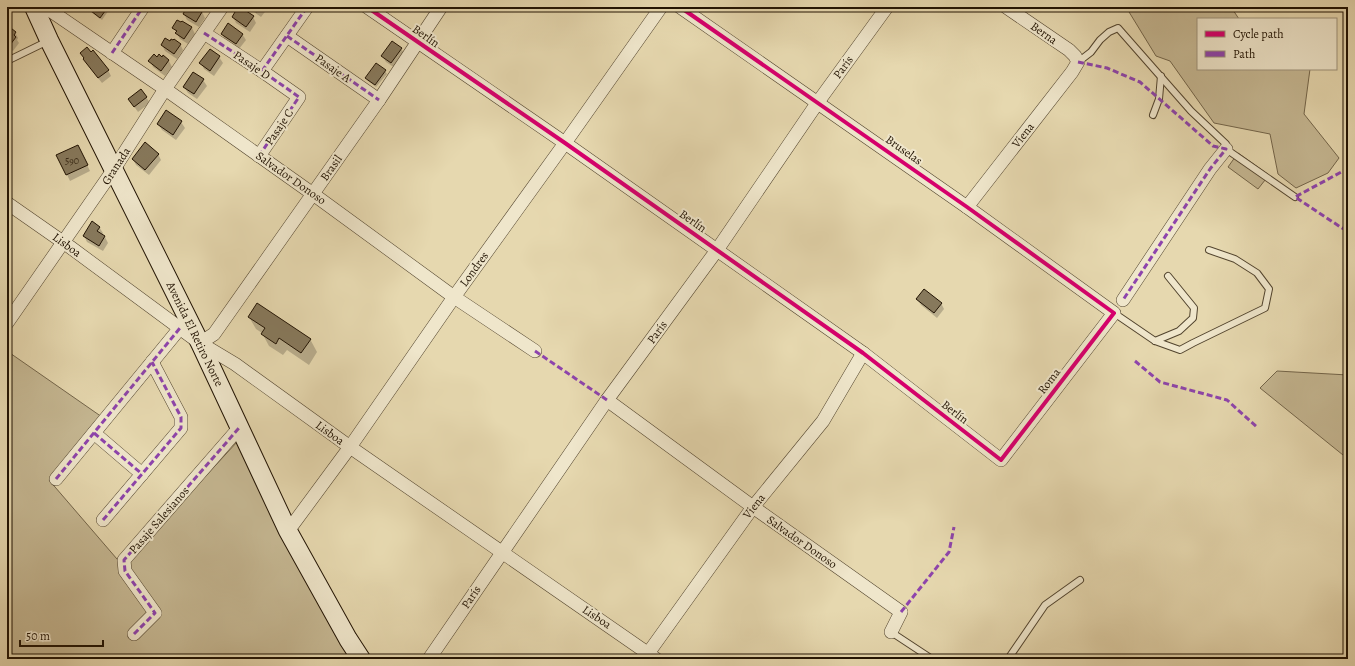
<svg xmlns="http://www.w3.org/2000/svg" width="1355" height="666" font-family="Alegreya,serif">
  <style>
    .green { fill: #c5b792; stroke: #73654a }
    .shadow { fill: #0003 }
    .building { fill: #87795c; stroke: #211303 }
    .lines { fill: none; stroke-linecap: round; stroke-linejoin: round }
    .lane-casing { stroke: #52442e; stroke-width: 8 }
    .street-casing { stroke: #52442e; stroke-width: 14 }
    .secondary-casing { stroke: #211303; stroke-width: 20 }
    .lane { stroke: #efe6cb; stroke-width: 6 }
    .street { stroke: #efe6cb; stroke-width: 13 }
    .secondary { stroke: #efe6cb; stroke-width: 18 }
    .quiet { stroke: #8e44ad; stroke-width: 3; stroke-dasharray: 6 3; stroke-linecap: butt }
    .cycleway-casing { stroke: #efe6cb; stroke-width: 6 }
    .cycleway { stroke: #d6006c; stroke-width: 4 }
    .labels { text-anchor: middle; stroke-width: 4; stroke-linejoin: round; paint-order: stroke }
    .number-label { font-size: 10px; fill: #3a2c19 }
    .street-label { font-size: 12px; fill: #211303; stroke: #efe6cb }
  </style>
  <rect width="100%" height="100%" fill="#e6d8af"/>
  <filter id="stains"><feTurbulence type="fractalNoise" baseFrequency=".005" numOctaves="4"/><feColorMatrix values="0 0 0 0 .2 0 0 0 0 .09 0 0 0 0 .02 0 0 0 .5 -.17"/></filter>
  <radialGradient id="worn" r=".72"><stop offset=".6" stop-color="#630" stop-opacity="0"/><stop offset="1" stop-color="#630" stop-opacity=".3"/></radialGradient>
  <g class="green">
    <path d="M1126,7H1231L1239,19H1198V69H1310L1304,114L1339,158L1328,173L1296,188L1278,174L1270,134L1214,123L1170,61L1156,56Z"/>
    <path d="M1238,153L1269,175L1258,189L1228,167Z"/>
    <path d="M7,351L102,417L49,480L123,566L237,442L351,659H7Z"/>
    <path d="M1277,371L1348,375V454L1343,455L1260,388Z"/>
  </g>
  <g class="shadow">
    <path d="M87,7H111L102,20L88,10Z"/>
    <path d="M189,7H193L202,12L205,18L199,27L187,20L184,14Z"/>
    <path d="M247,7H267L268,8L261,17Z"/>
    <path d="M233,17H253L256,23L250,32L236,23Z"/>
    <path d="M182,22L192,28L195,34L188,44L180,39L174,28Z"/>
    <path d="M7,27L15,32L18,38L17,40L19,43L13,51L7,46Z"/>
    <path d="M222,34H242L246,40L239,49L225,40Z"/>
    <path d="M170,42L180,44L183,50L177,59L165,51L162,45Z"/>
    <path d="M401,49L405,54L395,68L386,62L382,56Z"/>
    <path d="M163,57L169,61L172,67L165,76L153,67L150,61Z"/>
    <path d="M219,57L223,63L214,76L204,69L201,63Z"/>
    <path d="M84,60L108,70L111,76L102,83Z"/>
    <path d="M385,71L387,74L376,87L368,81L366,78Z"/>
    <path d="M203,80L207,86L197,99L188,93L184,87Z"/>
    <path d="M146,97L150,103L138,112L133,105Z"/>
    <path d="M181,122L185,128L176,140L162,130L158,124Z"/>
    <path d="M81,152L90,171L70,181L58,156Z"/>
    <path d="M158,154L161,160L149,175L136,165L133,159Z"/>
    <path d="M99,227L103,233L102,235L105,237L108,243L103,251L87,242L84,236Z"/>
    <path d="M917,299L941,303L944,309L937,318L921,305Z"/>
    <path d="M249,317L310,339L317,352L309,365L287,350L283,355L269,346L262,333L256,329Z"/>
  </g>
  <g class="building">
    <path d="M86,7H108L100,18Z"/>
    <path d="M187,7H195L202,12L196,22L183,14Z"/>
    <path d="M238,7H240L254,16L246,27L232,17Z"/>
    <path d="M250,7H261L257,12Z"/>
    <path d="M177,20L181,22L182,21L192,27L184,39L175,33L177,31L172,28Z"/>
    <path d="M228,23L243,34L236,44L221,34Z"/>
    <path d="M7,25L16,32L14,35L16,37L10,45L7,44Z"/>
    <path d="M165,38L170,41L171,39L173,40L174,39L181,44L174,54L161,45Z"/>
    <path d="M392,41L402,48L391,63L381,56Z"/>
    <path d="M87,47L91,52L93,50L109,70L98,78L83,59L84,58L80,53Z"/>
    <path d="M210,49L220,56L210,71L199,63Z"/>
    <path d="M154,54L157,57L159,54L162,57L163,55L169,60L161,71L148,61Z"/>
    <path d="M376,63L386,70L375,85L365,78Z"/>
    <path d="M193,72L204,79L194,94L183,87Z"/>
    <path d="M141,89L147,97L134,107L128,99Z"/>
    <path d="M166,110L182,121L173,135L157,124Z"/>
    <path d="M145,142L159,154L145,170L132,159Z"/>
    <path d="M78,145L88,165L66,175L56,155Z"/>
    <path d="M92,221L100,227L97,231L105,236L99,246L83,236Z"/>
    <path d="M924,289L942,303L934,313L916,299Z"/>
    <path d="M257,303L311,339L301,353L279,338L276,344L261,334L265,328L248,317Z"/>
  </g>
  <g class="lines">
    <defs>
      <g id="lane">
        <path d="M7,61L48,41"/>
        <path d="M1078,62L1091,52L1100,40L1109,32L1118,28L1191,111L1226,144V149L1295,197"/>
        <path d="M1153,115L1159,99L1161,76"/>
        <path d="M1114,313L1155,341L1180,350L1193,343L1265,308L1269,289L1257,273L1235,259L1209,250"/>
        <path d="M1155,341L1179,331L1193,318L1194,308L1168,276"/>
        <path d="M891,632L932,659"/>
        <path d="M1008,659L1045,605L1080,580"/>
      </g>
      <g id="street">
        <path d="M45,7L165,89L313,194L454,297L535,351"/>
        <path d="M367,7L565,143L863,353L1001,460L1114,313L967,207L680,7"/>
        <path d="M204,33L262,71L299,97L259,156"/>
        <path d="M287,36L379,100"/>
        <path d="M112,53L143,7"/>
        <path d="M262,71L307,7"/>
        <path d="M7,203L70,247L200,343L235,364L350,447L656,659"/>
        <path d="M967,207L1072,72L1078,62L1075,56L1069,50L1006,7"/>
        <path d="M1123,300L1210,169L1226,149"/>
        <path d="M7,323L114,169L165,89L222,7"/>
        <path d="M200,343L214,334L379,100L441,7"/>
        <path d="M607,400L753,507L901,612L891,632"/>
        <path d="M94,433L142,474"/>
        <path d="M56,479L180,328"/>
        <path d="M103,520L181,428V417L152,362"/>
        <path d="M288,531L350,447L454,297L565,143L661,7"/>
        <path d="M134,634L155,613L125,571L124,560L239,428"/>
        <path d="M429,659L607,400L717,250L818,102L887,7"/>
        <path d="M644,659L753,507L823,421L863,353"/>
      </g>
      <path id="secondary" d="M34,7L49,40L200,343L288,531L348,639L361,659"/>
    </defs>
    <use href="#lane" class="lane-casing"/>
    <use href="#street" class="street-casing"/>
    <use href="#secondary" class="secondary-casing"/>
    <use href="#lane" class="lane"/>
    <use href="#street" class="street"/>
    <use href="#secondary" class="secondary"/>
    <g class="quiet">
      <path d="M204,33L262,71L299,97L259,156"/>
      <path d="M287,36L379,100"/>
      <path d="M112,53L143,7"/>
      <path d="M1078,62L1107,68L1140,82L1213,146L1226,149L1210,169L1123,300"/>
      <path d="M262,71L307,7"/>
      <path d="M1348,167L1345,170L1295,197L1342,228L1348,230"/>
      <path d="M535,351L607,400"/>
      <path d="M1135,361L1160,382L1227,400L1257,427"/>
      <path d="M94,433L142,474"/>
      <path d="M56,479L180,328"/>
      <path d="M103,520L181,428V417L152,362"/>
      <path d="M901,612L949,552L954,527"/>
      <path d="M134,634L155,613L125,571L124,560L239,428"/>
    </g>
    <defs>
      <path id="cycleway" d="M367,7L565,143L863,353L1001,460L1114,313L967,207L680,7"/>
    </defs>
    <use href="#cycleway" class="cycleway-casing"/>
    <use href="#cycleway" class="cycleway"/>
  </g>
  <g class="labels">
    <g class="number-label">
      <text x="72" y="164">590</text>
    </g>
    <g class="street-label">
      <text transform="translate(1044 33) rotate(35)" y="4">Berna</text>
      <text transform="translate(426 36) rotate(35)" y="4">Berlín</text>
      <text transform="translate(252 65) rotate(34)" y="4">Pasaje D</text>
      <text transform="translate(843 67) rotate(-54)" y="4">París</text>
      <text transform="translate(333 68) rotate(35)" y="4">Pasaje A</text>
      <text transform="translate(279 127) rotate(-56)" y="4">Pasaje C</text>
      <text transform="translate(1023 135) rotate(-52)" y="4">Viena</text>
      <text transform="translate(904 150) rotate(35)" y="4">Bruselas</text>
      <text transform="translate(116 166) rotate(-57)" y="4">Granada</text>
      <text transform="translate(331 168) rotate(-55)" y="4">Brasil</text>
      <text transform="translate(291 178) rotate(35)" y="4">Salvador Donoso</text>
      <text transform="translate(693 221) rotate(35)" y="4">Berlín</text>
      <text transform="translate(67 245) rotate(36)" y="4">Lisboa</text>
      <text transform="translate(474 269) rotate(-54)" y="4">Londres</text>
      <text transform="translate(657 332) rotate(-54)" y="4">París</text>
      <text transform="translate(195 334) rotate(64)" y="4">Avenida El Retiro Norte</text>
      <text transform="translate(1049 381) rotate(-53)" y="4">Roma</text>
      <text transform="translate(955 412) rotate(38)" y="4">Berlín</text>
      <text transform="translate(330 433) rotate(36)" y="4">Lisboa</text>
      <text transform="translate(754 506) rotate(-52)" y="4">Viena</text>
      <text transform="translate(159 520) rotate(-49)" y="4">Pasaje Salesianos</text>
      <text transform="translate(802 542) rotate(35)" y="4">Salvador Donoso</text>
      <text transform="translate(471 597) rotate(-56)" y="4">París</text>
      <text transform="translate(597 617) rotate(34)" y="4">Lisboa</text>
    </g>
  </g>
  <rect width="1355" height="666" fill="none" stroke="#e6d8af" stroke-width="24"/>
  <rect x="8" y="8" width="1339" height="650" fill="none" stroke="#211303" stroke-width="2"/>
  <rect x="12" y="12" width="1331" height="642" fill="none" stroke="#211303"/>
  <rect x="1197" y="18" width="140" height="52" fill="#efe6cb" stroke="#9d927b"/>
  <rect x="1205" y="31" width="20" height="6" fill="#d6006c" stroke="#9d927b"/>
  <text x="1233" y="38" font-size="12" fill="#211303">Cycle path</text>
  <rect x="1205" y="51" width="20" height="6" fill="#8e44ad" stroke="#9d927b"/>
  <text x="1233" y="58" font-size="12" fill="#211303">Path</text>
  <path d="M20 640v6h83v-6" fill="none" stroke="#211303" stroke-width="2"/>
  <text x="26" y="640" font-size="12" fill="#211303" stroke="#efe6cb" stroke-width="3" paint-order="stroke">50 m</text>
  <rect width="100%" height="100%" filter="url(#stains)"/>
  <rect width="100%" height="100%" fill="url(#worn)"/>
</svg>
